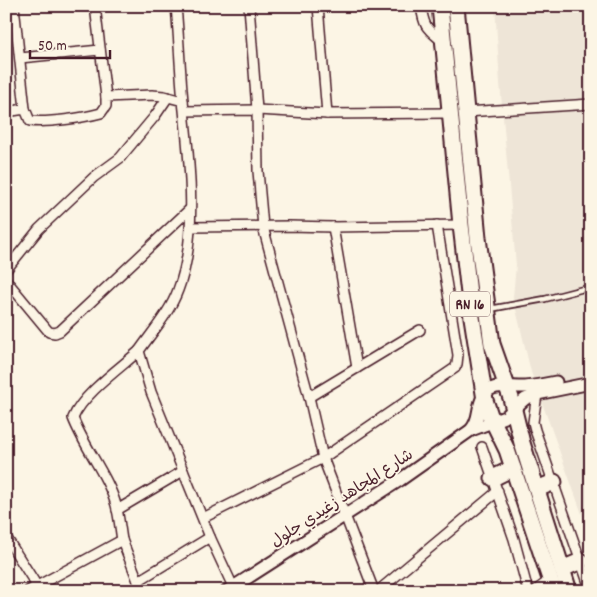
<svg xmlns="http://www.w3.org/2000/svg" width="597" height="597" font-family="Dekko,'Playpen Sans Arabic',sans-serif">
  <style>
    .built { fill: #eee5d7 }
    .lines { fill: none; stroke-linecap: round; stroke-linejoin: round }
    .service-casing { stroke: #4a1f2b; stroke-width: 8 }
    .minor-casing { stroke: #4a1f2b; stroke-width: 12 }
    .tertiary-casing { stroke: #4a1f2b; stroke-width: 15 }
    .primary-casing { stroke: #4a1f2b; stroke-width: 19 }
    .service { stroke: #fcf5e5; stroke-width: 4.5 }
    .minor { stroke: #fcf5e5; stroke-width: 9 }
    .tertiary { stroke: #fcf5e5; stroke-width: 11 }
    .primary { stroke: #fcf5e5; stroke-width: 15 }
    .labels { text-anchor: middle; stroke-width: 4; stroke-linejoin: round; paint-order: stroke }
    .shield { fill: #fcf5e5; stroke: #7f5f63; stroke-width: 1 }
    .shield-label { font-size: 15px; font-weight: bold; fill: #4a1f2b }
    .street-label { font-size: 16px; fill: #4a1f2b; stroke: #fcf5e5 }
  </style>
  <rect width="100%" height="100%" fill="#fcf5e5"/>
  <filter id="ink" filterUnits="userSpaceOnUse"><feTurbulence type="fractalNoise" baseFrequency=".02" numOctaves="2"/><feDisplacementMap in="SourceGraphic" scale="10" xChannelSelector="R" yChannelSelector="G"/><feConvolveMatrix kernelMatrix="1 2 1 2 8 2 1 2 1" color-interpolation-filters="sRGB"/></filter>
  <g filter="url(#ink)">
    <path class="built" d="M495,6H591V539L531,372L513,297L516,265L500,83Z"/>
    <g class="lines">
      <defs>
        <path id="service" d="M490,309L545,299L591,287"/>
        <g id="minor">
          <path d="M14,6L25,109"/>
          <path d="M95,6L106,97"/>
          <path d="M176,6C179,38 180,70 183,101C189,157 199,237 178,290C170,312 153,331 139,351L151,392L210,537L235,591"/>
          <path d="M249,6L257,110L258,171L263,227L309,397L323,458L374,591"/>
          <path d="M318,6L327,114"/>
          <path d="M421,6C424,28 427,28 443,42"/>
          <path d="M20,58L100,50"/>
          <path d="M185,111L257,110L327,114L449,113"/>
          <path d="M6,112L25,109L30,121C49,123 82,118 101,113L106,106V97L152,95L164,96L183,101"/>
          <path d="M466,112L591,104"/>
          <path d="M190,227L289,226L333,227L461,225"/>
          <path d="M333,227L357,368"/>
          <path d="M6,270L39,229L94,177L120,158L155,116L168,97"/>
          <path d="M6,280L49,332L55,333L60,331L190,209"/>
          <path d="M537,394L533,422L535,430L591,591"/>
          <path d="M309,397L420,330"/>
          <path d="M482,447L514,539L528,591"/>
          <path d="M117,510L183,471"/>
          <path d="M203,518L323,458L455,368L457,364L458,355L437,225"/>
          <path d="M6,537L37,586"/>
          <path d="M122,540C120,528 119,516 116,505C108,476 84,447 73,418C83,394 120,368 139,351"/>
          <path d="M138,581L210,537"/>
          <path d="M28,591L122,540L142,591"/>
          <path d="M378,591L498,491"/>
          <path d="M535,591L550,580"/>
        </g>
        <g id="tertiary">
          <path d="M471,430C481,418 476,409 483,397C491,381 511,388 525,387C536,386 546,384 556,382"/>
          <path d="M227,591L400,480L471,430L505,417L525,399L537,394L591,383"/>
        </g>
        <g id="primary">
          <path d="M440,6L461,225L471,311L485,400L490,415L507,450L554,591"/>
          <path d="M456,6L478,238L492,344L511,398L522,443L569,591"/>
          <path d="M493,478L513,468"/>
          <path d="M537,489L554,482"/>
          <path d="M562,569L581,561"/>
        </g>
      </defs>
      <use href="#service" class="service-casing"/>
      <use href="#minor" class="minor-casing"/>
      <use href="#tertiary" class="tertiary-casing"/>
      <use href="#primary" class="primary-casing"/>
      <use href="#service" class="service"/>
      <use href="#minor" class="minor"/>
      <use href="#tertiary" class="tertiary"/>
      <use href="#primary" class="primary"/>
    </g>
  </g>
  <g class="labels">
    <rect class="shield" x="450" y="291.5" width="40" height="25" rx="4"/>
    <g class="shield-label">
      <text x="470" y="309">RN 16</text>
    </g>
    <g class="street-label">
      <text transform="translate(341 497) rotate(-33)" y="6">شارع المجاهد زغيدي جلول</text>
    </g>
  </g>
  <rect width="597" height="597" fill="none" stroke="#fcf5e5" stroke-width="25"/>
  <rect x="12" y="12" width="572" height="572" fill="none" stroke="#4a1f2b" stroke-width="2" filter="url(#ink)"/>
  <path d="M30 50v8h80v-8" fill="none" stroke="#4a1f2b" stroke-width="2.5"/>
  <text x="38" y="50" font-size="15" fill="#4a1f2b" stroke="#fcf5e5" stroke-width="4" paint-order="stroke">50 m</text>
</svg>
